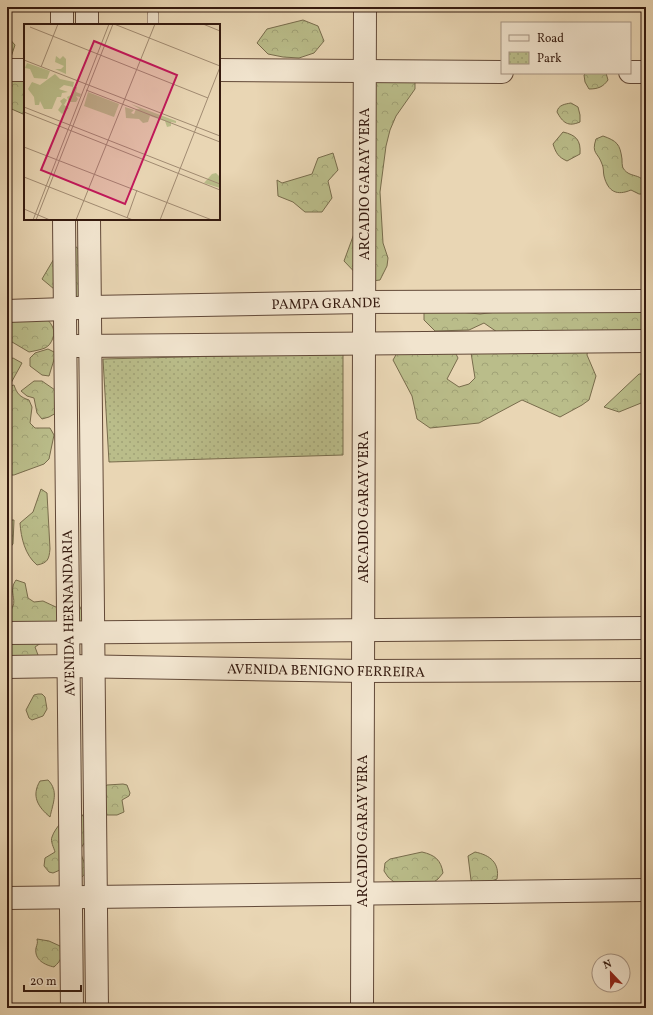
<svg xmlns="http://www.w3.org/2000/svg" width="653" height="1015" font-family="Vollkorn,serif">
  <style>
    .forest { fill: url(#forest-crowns); stroke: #786c4c }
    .park { fill: url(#park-dots); stroke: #786c4c }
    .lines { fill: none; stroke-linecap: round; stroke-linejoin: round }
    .lane-casing { stroke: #624938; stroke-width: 12 }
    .street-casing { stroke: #624938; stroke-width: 24 }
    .lane { stroke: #f1e4ce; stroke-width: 11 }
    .street { stroke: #f1e4ce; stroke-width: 22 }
    .labels { text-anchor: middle; stroke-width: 3; stroke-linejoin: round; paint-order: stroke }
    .street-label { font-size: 14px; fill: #351a0f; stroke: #f1e4ce }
    .inset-road { fill: none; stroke: #a18b72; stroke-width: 1 }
    .view { fill: #c2185b; fill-opacity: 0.15; stroke: #c2185b; stroke-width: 2 }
    .inset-edge { fill: none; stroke: #351a0f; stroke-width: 2 }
  </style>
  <defs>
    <pattern id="forest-crowns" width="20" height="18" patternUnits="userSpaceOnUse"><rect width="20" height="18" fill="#babd8a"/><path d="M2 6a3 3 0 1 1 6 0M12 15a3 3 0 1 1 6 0" fill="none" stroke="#a0a276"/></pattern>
    <pattern id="park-dots" width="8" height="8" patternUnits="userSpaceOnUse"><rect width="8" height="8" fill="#babd8a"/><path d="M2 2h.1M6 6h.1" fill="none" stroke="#a0a276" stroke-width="1.8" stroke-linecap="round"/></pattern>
  </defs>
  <rect width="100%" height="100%" fill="#e9d6b4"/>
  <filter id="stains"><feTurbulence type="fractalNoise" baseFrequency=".005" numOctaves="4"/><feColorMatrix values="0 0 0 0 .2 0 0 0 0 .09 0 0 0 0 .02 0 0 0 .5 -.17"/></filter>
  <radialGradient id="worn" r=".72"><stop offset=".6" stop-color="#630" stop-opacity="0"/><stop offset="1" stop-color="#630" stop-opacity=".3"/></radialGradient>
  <g class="forest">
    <path d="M303,20L318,26L324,41L314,53L299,58L283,57L268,54L257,43L267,29Z"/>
    <path d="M7,36L15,45L10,60L25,72V112L23,114L7,107Z"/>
    <path d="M586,73H606L608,80C603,87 598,89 589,89L585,82L584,75Z"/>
    <path d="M415,74V89L396,116L390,130L386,146L380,192L383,243L388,258L387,266L380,280L364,282L344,261L355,231L370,88L384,76Z"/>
    <path d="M571,103L578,107L580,115V122C568,127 563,123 557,112C558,105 565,104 571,103Z"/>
    <path d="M563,132C576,135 581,140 580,154L567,161C558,157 556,153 553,144Z"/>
    <path d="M603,136C617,141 620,144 622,159C622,161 622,166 623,168C631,181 646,169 646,194H639L631,190C617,196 608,192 604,176C603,172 604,168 602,164C598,152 591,154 596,139Z"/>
    <path d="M333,153L338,170L328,181L332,198L322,212H305L293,202L278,196L277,180L282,183L312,174L318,158Z"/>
    <path d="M73,244L88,258L93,281L73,313L54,289L42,279L58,252Z"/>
    <path d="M646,299V335L589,340L587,355L596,376L589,400L582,405L560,417L522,400L479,423L430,428L417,419L412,396L393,360L401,346L451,344L458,358L447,379L459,387L469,384L475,378L469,340L497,332L484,323L469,330L435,331L424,320V312L431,309L480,314L588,301Z"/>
    <path d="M31,306C41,314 58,324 53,338C51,343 49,346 45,348C40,350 34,351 29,352L7,339V321Z"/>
    <path d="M48,349L56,353L49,376L42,375L30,366V358L35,353Z"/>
    <path d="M13,358L22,363L11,383L7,385V360Z"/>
    <path d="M639,374H646V401L619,412L604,407Z"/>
    <path d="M34,381H42L55,390L56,413L49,417L42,419L37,413L34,398L27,396L21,391Z"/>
    <path d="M14,385C17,394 20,397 29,400L32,407L30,423L35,428H50L54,435L49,459L44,464L14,475H7V387Z"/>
    <path d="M41,489L47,493L50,549C49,559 48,563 37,565C25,555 21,538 20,523L33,512Z"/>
    <path d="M7,520H14L13,544L7,551Z"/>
    <path d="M16,580L25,583L28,598L34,602L43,601L58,608L78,603L85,617L83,625L41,643L35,647L38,655L36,662L7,665V611C19,606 11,596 13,587C13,584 15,582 16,580Z"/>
    <path d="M38,694H42L45,697L47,709L43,716L32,720L29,718L26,710L34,695Z"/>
    <path d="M48,780C59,791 53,803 50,817C38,807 31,796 40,781Z"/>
    <path d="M123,784L127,785L130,793L129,796L122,800L124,812L117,815H106L94,796L107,785Z"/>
    <path d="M76,806L85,819L88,838C86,841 82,845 81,849C79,858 92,869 82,877L60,870L53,873L49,872L44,866L45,858L55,852C54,848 50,841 52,837C55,827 69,814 76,806Z"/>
    <path d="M422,852C435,855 441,860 443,873L438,879L431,884L394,882L388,877L384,871L385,863L390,859Z"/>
    <path d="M475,852C490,855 500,863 497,879L481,885L474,884L471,880L468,856Z"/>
    <path d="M37,939L49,941L60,946C63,955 62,960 54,967C45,965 34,960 36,948C37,944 38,943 37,939Z"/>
  </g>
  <path class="park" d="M343,353V455L109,462L103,359Z"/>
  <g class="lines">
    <defs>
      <path id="lane" d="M153,15V25"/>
      <g id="street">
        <path d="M62,7V25"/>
        <path d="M87,7V25"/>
        <path d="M7,70H25"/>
        <path d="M219,70L502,72"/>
        <path d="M630,72H646"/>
        <path d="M64,219L72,1008"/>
        <path d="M89,219L97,1008"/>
        <path d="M7,311L65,309L90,307L364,302L646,301"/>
        <path d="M77,346L646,341"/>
        <path d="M7,633L646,628"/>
        <path d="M7,667L69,666L363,671L646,670"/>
        <path d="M7,898L646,890"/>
        <path d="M362,1008L365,7"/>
      </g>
    </defs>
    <use href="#lane" class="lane-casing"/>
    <use href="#street" class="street-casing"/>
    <use href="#lane" class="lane"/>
    <use href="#street" class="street"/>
  </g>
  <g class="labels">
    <g class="street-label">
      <text transform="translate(364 184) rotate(-90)" y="5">ARCADIO GARAY VERA</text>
      <text transform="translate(326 303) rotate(-1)" y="5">PAMPA GRANDE</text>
      <text transform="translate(363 507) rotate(-90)" y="5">ARCADIO GARAY VERA</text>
      <text transform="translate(68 613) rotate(-91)" y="5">AVENIDA HERNANDARIA</text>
      <text transform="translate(326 670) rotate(1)" y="5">AVENIDA BENIGNO FERREIRA</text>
      <text transform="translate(362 831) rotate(-90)" y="5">ARCADIO GARAY VERA</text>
    </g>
  </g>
  <g transform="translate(24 24)">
    <rect width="196" height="196" fill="#e9d6b4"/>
    <path d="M32,32L36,35L39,32L42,35V50L31,45H37L40,42L31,38ZM3,39L26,47L23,55L10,54L6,45L1,44ZM31,50L36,55L50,58L49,63H53L52,68L57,70L56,73L52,72L54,75L52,78H45L43,73L47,71L49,63L40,61L35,65L44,68L38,69L37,73H33L28,85H20L16,77L15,81H11L10,73L4,65L8,58L16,61ZM40,74L43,76L40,81L45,84L38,90L34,86L38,80L36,77ZM107,80L152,97V99L147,98V102L143,103L141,97L126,92L124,98L119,99L115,95L102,94L101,83L110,86L107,89L110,90L112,85H116ZM192,149L196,153V164L180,159L188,150Z" fill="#babd8a"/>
    <path d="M64,68L95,80L90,93L60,82Z" fill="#babd8a"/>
    <path class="inset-road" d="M90,0L196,42M179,0L196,7M6,3L184,74M0,36L196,112M17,43L34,0M62,66L196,118M0,83L196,160M0,88L196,166M0,123L188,196M0,153L109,196M0,185L26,196M103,194L113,166M9,196L85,0M12,196L89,0M52,196L131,0M136,196L196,43"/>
    <path class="view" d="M70,17L153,51L101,180L17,146Z"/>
    <rect width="196" height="196" class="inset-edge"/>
  </g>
  <rect width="653" height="1015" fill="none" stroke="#e9d6b4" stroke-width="24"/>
  <rect x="8" y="8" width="637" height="999" fill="none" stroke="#351a0f" stroke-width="2"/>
  <rect x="12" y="12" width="629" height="991" fill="none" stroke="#351a0f"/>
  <rect x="501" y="22" width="130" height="52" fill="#f1e4ce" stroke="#a69382"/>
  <rect x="509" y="35" width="20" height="6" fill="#f1e4ce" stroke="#a69382"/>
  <text x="537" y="42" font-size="12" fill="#351a0f">Road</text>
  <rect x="509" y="52" width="20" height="12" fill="url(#park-dots)" stroke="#a69382"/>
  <text x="537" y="62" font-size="12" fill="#351a0f">Park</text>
  <g transform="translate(611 973) rotate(338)"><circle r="19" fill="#f1e4ce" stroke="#a69382"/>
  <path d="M0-3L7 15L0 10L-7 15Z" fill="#8f2418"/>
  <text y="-6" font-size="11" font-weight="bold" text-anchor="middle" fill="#351a0f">N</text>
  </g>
  <path d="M24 985v6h57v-6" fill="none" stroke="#351a0f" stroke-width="2"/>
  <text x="30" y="985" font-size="12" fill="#351a0f" stroke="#f1e4ce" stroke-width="3" paint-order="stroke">20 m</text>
  <rect width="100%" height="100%" filter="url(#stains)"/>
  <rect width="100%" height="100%" fill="url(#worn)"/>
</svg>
